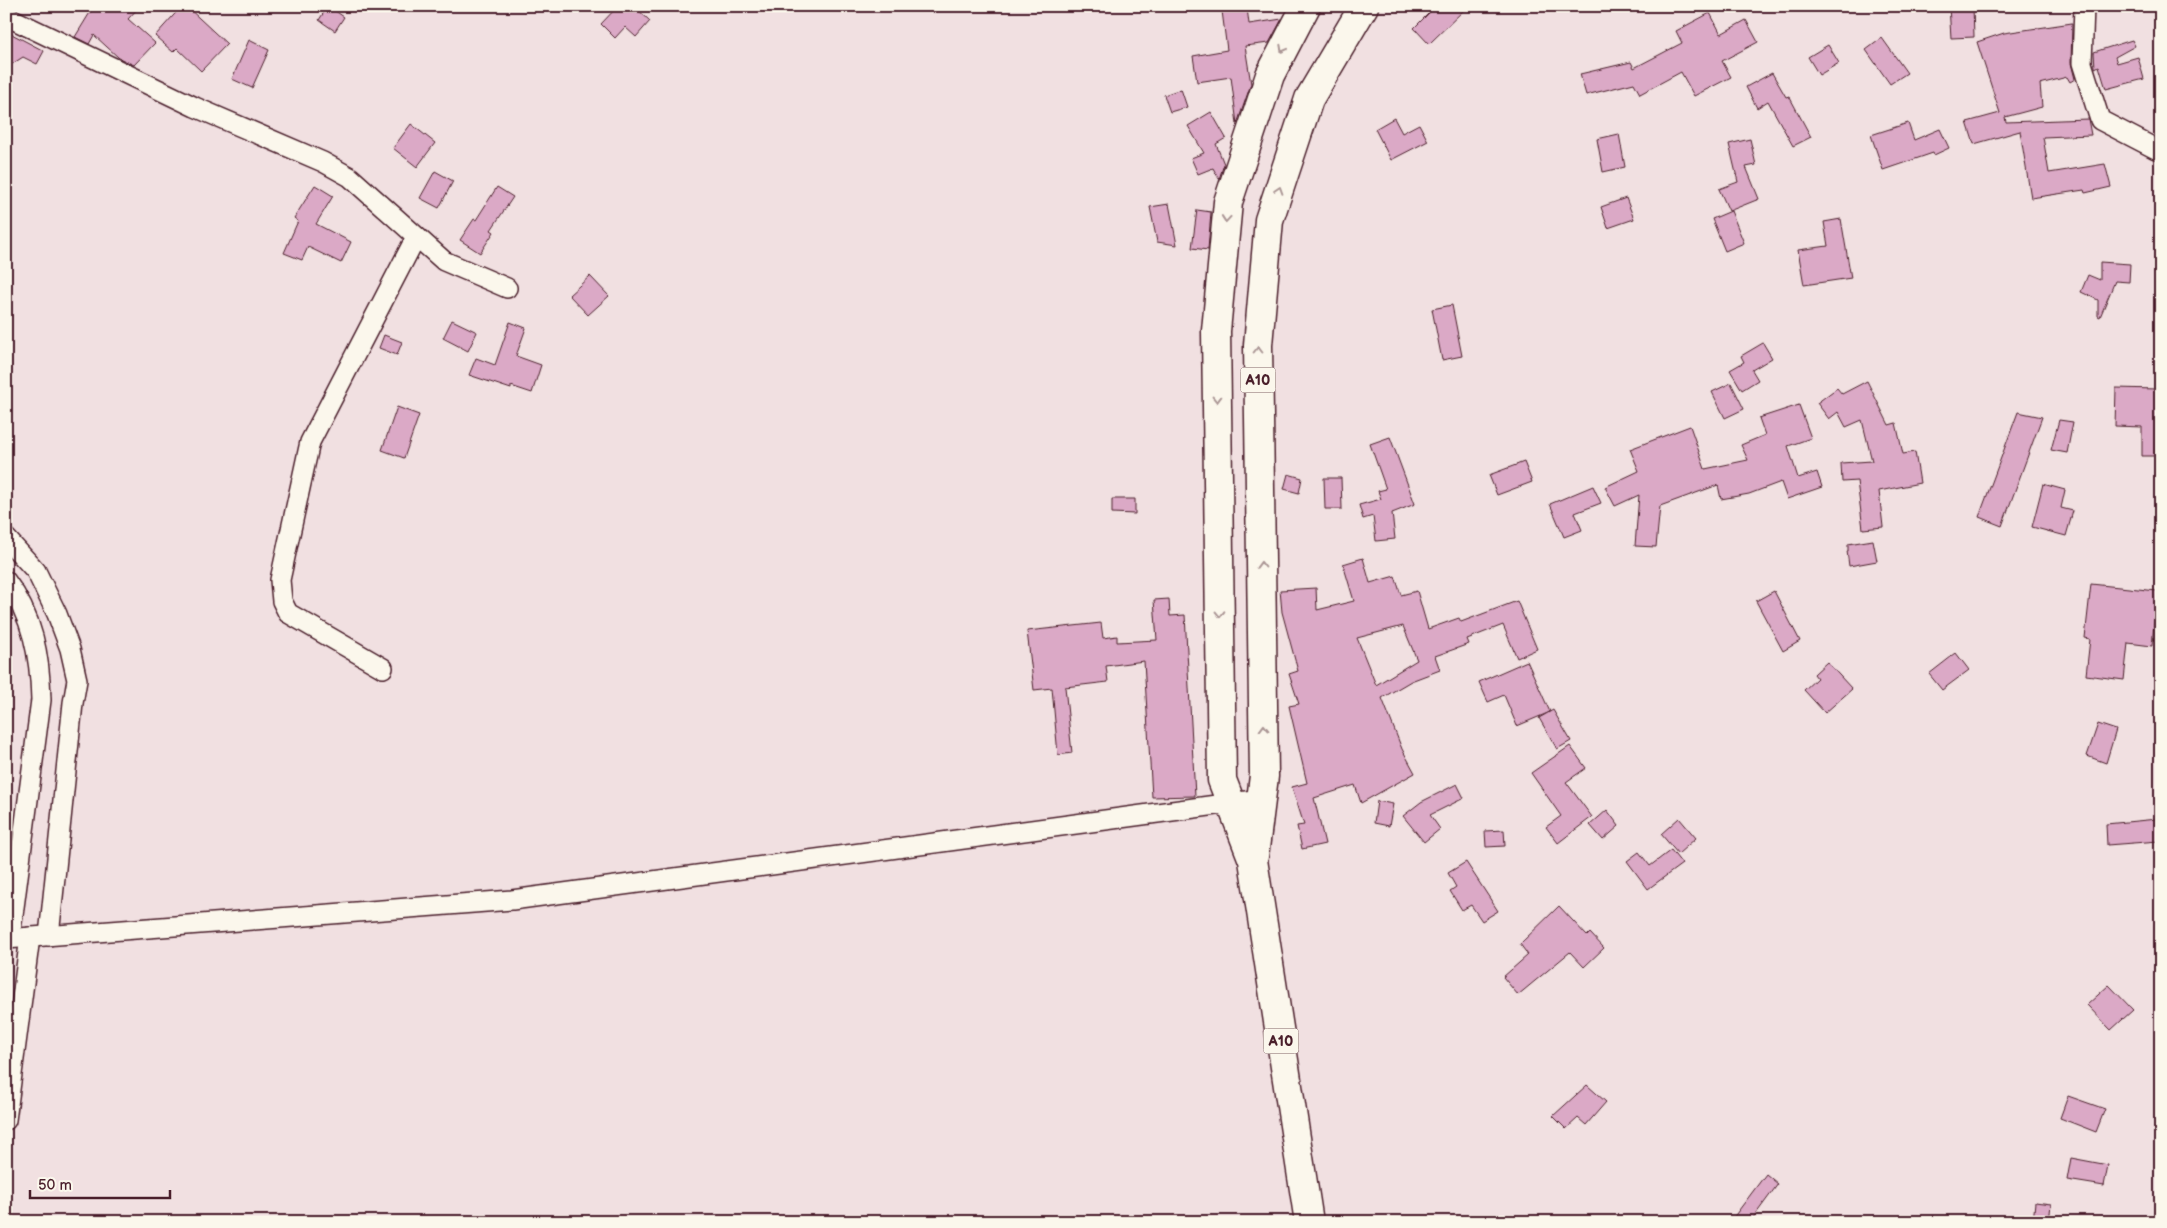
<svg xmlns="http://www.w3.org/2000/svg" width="2167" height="1228" font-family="'Balsamiq Sans',sans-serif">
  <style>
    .building { fill: #dba9c6; stroke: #4a1f2b; fill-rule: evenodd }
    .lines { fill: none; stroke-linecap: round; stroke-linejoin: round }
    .street-casing { stroke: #4a1f2b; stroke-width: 22 }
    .highway-casing { stroke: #4a1f2b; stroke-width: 31 }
    .street { stroke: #fbf7ec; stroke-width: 19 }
    .highway { stroke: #fbf7ec; stroke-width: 28 }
    .oneway { stroke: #ab9695 }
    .labels { text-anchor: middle; stroke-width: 4.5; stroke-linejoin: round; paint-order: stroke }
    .shield { fill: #fbf7ec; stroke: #7f6065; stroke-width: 1 }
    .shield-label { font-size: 15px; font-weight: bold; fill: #4a1f2b }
  </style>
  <rect width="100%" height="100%" fill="#f1e0e1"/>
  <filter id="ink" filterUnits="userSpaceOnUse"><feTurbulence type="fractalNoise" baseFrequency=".02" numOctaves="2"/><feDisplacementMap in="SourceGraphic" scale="10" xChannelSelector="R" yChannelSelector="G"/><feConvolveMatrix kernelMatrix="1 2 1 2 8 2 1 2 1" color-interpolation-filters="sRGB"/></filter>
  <g filter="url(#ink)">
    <g class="building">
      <path d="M94,6H140L128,19L155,43L134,65L119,58L94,35L89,44L75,37Z"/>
      <path d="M182,6H186L227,44L201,71L177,48L173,52L155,36Z"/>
      <path d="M328,6L344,17L335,31L319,20Z"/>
      <path d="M618,6H634L650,21L636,37L625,27L615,38L601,24Z"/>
      <path d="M1436,6H1468L1429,44L1414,28Z"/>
      <path d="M1949,6H1973L1974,37L1951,38Z"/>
      <path d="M1247,8L1249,24L1282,19L1269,43L1245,46L1251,84L1237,124L1231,77L1197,82L1193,56L1227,50L1222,11Z"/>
      <path d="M1710,13L1721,34L1746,20L1758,42L1722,61L1731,77L1694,96L1681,72L1640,94L1634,83L1586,95L1580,74L1631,62L1634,68L1682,43L1676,31Z"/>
      <path d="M2072,23L2071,63L2075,79L2070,82L2067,77L2040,84L2042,107L2005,117L2006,122L2088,119L2091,135L2043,137L2049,173L2105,164L2111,187L2085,193L2084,190L2031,198L2020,131L1974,144L1967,122L2000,113L1977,42L2004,33Z"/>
      <path d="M6,31L44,51L37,64L23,57L6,68Z"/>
      <path d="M1882,38L1907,73L1890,84L1866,50Z"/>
      <path d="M249,40L269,50L252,88L232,79Z"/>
      <path d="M2132,40L2135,46L2115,57L2117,63L2138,57L2144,79L2106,89L2099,66L2095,68L2094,52Z"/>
      <path d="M1828,45L1839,63L1819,75L1808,57Z"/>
      <path d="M1772,73L1786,97L1789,96L1811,137L1793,146L1768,101L1757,108L1746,87Z"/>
      <path d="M1181,89L1187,107L1170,112L1164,95Z"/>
      <path d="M1211,112L1226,138L1216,144L1224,164L1219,179L1213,168L1198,174L1191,158L1204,153L1188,126Z"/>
      <path d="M1394,118L1402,133L1419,124L1428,141L1391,160L1375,129Z"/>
      <path d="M1908,123L1914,140L1940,129L1949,148L1934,155L1933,153L1883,170L1871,135Z"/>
      <path d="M411,124L435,143L417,167L393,148Z"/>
      <path d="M1619,134L1625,167L1603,172L1597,139Z"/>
      <path d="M1750,139L1756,165L1746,167L1759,199L1729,211L1719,189L1738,182L1729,144Z"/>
      <path d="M435,171L453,181L439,208L420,198Z"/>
      <path d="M315,185L333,196L316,224L351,242L341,263L308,247L302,260L284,253L298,221L294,218Z"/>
      <path d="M497,187L513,197L491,230L494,232L480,253L460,240L474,219L476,220Z"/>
      <path d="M1626,198L1634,219L1608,228L1601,207Z"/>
      <path d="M1169,204L1177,245L1157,242L1150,207Z"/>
      <path d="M1197,210L1211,212L1208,250L1192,248Z"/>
      <path d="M1731,211L1744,243L1725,251L1712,219Z"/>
      <path d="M1841,219L1851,278L1804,285L1798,250L1828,246L1824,222Z"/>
      <path d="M2100,262L2130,264L2129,282L2115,281L2100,317L2098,316V300L2081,292L2088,275L2100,280Z"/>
      <path d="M590,276L609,296L588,315L569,295Z"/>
      <path d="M1452,305L1462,356L1442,360L1432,309Z"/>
      <path d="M452,320L477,332L468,351L443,338Z"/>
      <path d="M510,322L526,328L516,356L541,365L532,393L511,386V389L469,375L476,358L495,365Z"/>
      <path d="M384,335L402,342L397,355L379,348Z"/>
      <path d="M1763,343L1772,358L1752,370L1758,380L1742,390L1730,370L1744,362L1741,356Z"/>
      <path d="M1867,381L1889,425L1896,423L1903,454L1915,452L1920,483L1879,491L1883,527L1863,529L1857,481L1842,482L1841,463L1872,461L1862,420L1846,427L1838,412L1829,419L1817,403L1837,388L1842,394Z"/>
      <path d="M1731,383L1744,409L1725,418L1712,392Z"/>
      <path d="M2116,388L2157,389L2155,456H2142V427L2115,426Z"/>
      <path d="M1799,405L1811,438L1788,446L1798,478L1817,472L1822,487L1787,499L1781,482L1749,494L1721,499L1718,485L1660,506L1656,547L1635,546L1639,495L1615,506L1605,487L1639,471L1630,449L1690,426L1705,469L1748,460L1741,445L1765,435L1759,418Z"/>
      <path d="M397,407L419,415L404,458L382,450Z"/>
      <path d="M2018,412L2042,417L2002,526L1979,517Z"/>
      <path d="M2059,420L2073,422L2067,453L2051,450Z"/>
      <path d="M1390,437L1415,504L1392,513L1395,539L1376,541L1373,516L1363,519L1359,505L1381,499L1378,491L1386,489L1370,444Z"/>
      <path d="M1524,462L1532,482L1497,495L1489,475Z"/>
      <path d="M1288,474L1302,478L1299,493L1284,489Z"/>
      <path d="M1324,478H1341L1342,509H1325Z"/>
      <path d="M2043,484L2065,490L2061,508L2073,511L2066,536L2032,527Z"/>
      <path d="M1593,486L1601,503L1575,513L1582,530L1564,537L1550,504Z"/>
      <path d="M1112,499H1135V514L1112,513Z"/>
      <path d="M1873,540L1877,561L1849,566L1847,551H1848V544Z"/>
      <path d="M1363,558L1370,583L1395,576L1401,595L1417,591L1428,629L1459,618L1461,622L1517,601L1537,649L1517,658L1503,625L1467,639L1469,644L1435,656L1440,670L1411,681L1382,698L1402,749L1415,773L1361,803L1355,785L1314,798L1325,844L1302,849L1297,826L1304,825L1292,787L1307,783L1289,706L1299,704L1289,674L1298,671L1282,612L1280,590L1316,588L1317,610L1354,601L1343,564ZM1403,626L1417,660L1376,685L1357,638Z"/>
      <path d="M2091,584L2157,591L2152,646L2128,643L2124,680L2086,675L2090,639L2085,638Z"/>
      <path d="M1774,591L1800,641L1783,651L1756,601Z"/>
      <path d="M1169,599L1170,616L1185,615L1195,796L1152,797L1144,661L1106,666L1108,682L1065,687L1072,753L1058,755L1052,688L1034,690L1027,631L1101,623L1103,638L1117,636V642L1157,640L1154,600Z"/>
      <path d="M1956,653L1969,670L1942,690L1929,674Z"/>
      <path d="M1527,661L1550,712L1517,726L1504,695L1488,702L1479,682Z"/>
      <path d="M1827,662L1852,689L1825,713L1804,690L1817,678L1814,674Z"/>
      <path d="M1553,710L1571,741L1557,749L1539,718Z"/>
      <path d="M2098,724L2116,730L2106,763L2087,756Z"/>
      <path d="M1570,746L1586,768L1566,782L1592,817L1558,843L1546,827L1561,816L1531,773Z"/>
      <path d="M1457,784L1464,798L1430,815L1440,829L1424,842L1403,816L1421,802Z"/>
      <path d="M1377,801L1393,804L1389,826L1374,823Z"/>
      <path d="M1607,810L1619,826L1603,840L1590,825Z"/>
      <path d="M1679,818L1696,838L1678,854L1661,834Z"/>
      <path d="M2157,819L2159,841L2107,845L2106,824Z"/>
      <path d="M1504,830L1505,846L1486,847L1485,831Z"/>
      <path d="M1671,850L1682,864L1648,889L1627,861L1639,852L1650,866Z"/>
      <path d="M1466,862L1498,911L1482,921L1471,905L1462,910L1450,891L1456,887L1448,873Z"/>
      <path d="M1559,906L1587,936L1590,933L1604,948L1584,967L1570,952L1518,995L1503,977L1528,955L1520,944Z"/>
      <path d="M2109,985L2133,1010L2111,1030L2087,1005Z"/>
      <path d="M1587,1085L1606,1102L1586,1125L1578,1118L1566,1129L1553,1116Z"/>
      <path d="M2068,1096L2105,1109L2096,1132L2060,1118Z"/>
      <path d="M2071,1158L2108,1165L2104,1186L2067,1180Z"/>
      <path d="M1766,1174L1778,1184L1750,1222H1730Z"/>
      <path d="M2035,1202L2051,1204L2049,1222H2033Z"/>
    </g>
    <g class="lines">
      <defs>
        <g id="street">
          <path d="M2084,6L2082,63L2100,120L2156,149L2161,148"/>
          <path d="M6,16L195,107L323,162L350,177L444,261L507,288"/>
          <path d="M6,538L36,571L57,614L70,649L77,680L73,703L49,936"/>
          <path d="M6,581C33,616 40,657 41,700L10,938"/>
          <path d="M383,668L288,613L282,601L280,580L310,442L416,237"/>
          <path d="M6,939L512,900L1261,799"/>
          <path d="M6,1120L30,937"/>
        </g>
        <g id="highway">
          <path d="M1306,6L1270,75L1228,202L1216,331L1222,780L1253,860L1309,1222"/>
          <path d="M1254,856L1264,776L1258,345L1269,220L1309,99L1364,6"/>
        </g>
      </defs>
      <use href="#street" class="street-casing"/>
      <use href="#highway" class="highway-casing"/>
      <use href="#street" class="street"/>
      <use href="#highway" class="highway"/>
    </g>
    <defs><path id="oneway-chevron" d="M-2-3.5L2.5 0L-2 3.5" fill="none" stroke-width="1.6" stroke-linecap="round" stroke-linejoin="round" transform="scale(1.25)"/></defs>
    <g class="oneway">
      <use href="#oneway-chevron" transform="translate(1283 49) rotate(118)"/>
      <use href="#oneway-chevron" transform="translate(1279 190) rotate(-72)"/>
      <use href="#oneway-chevron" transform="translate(1226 219) rotate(95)"/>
      <use href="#oneway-chevron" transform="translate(1258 350) rotate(-90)"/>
      <use href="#oneway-chevron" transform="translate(1217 399) rotate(89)"/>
      <use href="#oneway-chevron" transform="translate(1261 565) rotate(-91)"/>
      <use href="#oneway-chevron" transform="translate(1220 614) rotate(89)"/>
      <use href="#oneway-chevron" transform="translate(1264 728) rotate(-91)"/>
    </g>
  </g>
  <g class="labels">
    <g class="shield">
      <rect x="1240.5" y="367.5" width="35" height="25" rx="4"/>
      <rect x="1263.5" y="1028.5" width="35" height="25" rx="4"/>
    </g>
    <g class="shield-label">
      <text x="1258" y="385">A10</text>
      <text x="1281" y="1046">A10</text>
    </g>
  </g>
  <rect width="2167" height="1228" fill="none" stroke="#fbf7ec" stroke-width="25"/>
  <rect x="12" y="12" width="2142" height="1203" fill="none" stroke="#4a1f2b" stroke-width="2" filter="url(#ink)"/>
  <path d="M30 1190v8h140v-8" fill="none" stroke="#4a1f2b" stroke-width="2.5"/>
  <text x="38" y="1190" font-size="15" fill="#4a1f2b" stroke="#fbf7ec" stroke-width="4" paint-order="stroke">50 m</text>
</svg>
